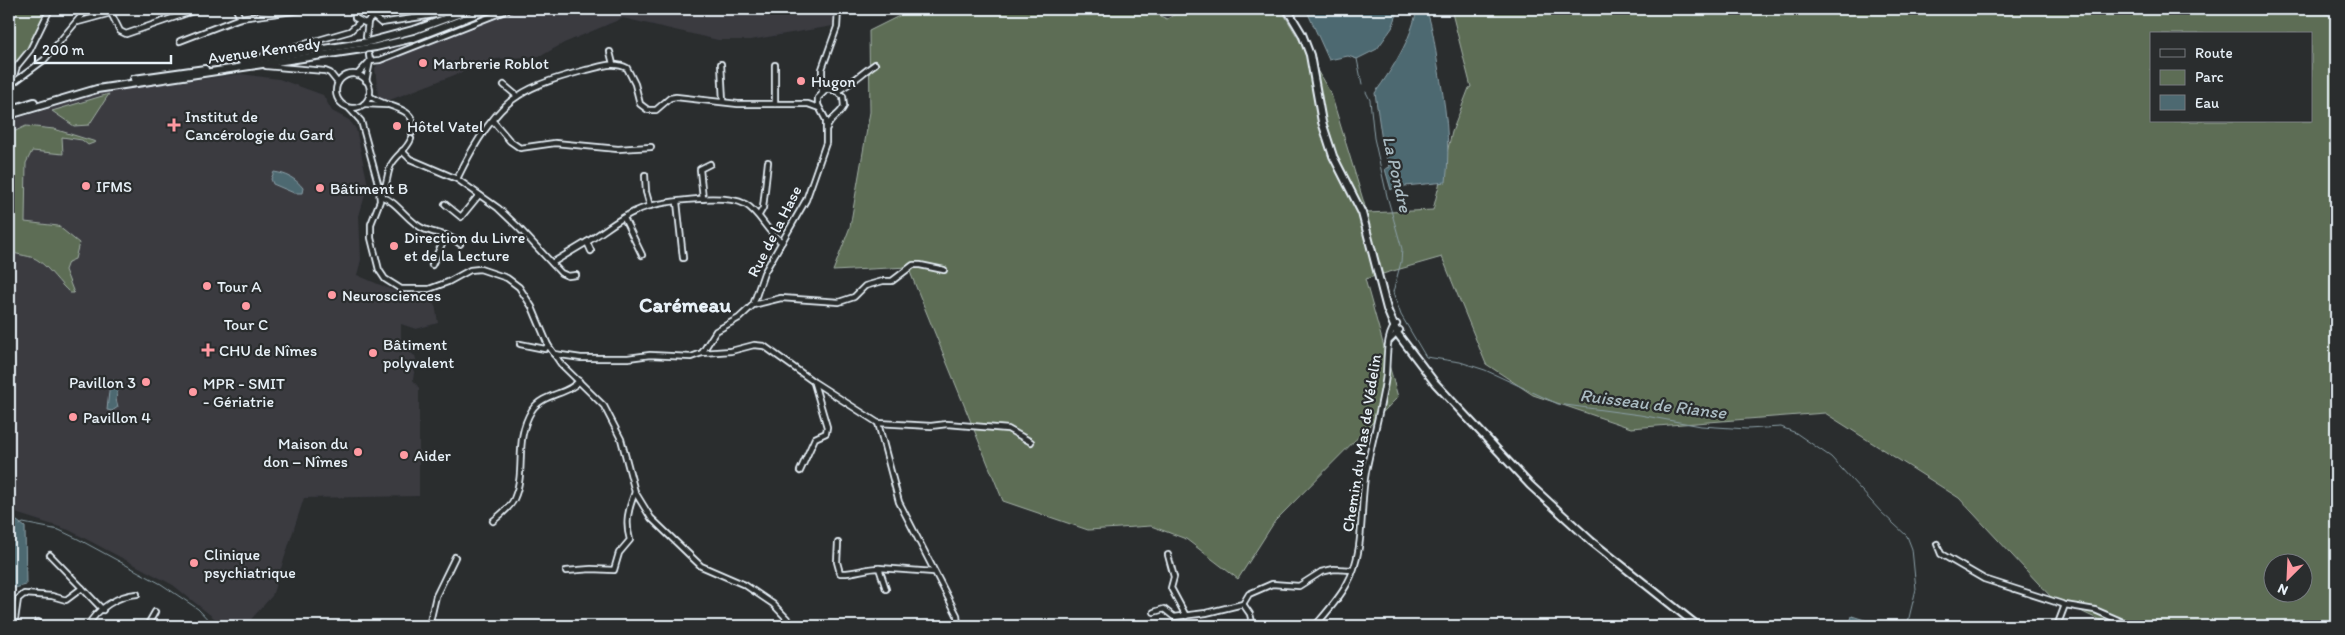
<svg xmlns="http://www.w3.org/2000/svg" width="2345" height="635" font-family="Itim,sans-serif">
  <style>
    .built { fill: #3a3a41 }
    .green { fill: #5d6d55; stroke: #a2afa6; fill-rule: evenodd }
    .water { fill: #4d6971; stroke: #8b9fa7 }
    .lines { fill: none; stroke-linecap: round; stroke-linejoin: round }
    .stream { stroke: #8b9fa7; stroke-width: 1 }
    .minor-casing { stroke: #e8f1f8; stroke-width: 8 }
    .secondary-casing { stroke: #e8f1f8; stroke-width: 10 }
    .minor { stroke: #2a2d2e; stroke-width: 4.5 }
    .secondary { stroke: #2a2d2e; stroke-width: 6 }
    .poi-dot { fill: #ff9aa2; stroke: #2a2d2e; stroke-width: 2 }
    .labels { text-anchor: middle; stroke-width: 4.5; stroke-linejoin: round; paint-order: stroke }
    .street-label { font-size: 16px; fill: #e8f1f8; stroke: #2a2d2e }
    .poi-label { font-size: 16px; fill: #e8f1f8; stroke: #2a2d2e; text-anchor: start }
    .water-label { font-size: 18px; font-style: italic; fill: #aabbc2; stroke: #2a2d2e }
    .district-label { font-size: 21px; font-weight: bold; fill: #e8f1f8; stroke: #2a2d2e }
  </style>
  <rect width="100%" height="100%" fill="#2a2d2e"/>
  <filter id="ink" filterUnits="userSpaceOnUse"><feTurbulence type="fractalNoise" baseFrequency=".02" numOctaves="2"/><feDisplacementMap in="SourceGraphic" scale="10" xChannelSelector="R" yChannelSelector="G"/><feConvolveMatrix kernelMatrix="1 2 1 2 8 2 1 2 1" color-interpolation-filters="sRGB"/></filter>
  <g filter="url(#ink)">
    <g class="built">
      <path d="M376,9H437L379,21Z"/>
      <path d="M518,9H834L833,26L750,40H718L623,18L564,43L541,56L496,59L387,101L378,96L375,68L380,62Z"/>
      <path d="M241,74L279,79L323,95L332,111L349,120L356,129L368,185L359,216L361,260L357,275L399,293L433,290L438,323L416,329L401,324V344L404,348L415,356L416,359L413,380L419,388V496L304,498L272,596L245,626H224L173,585L69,530L9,511V121L108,91Z"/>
    </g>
    <g class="green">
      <path d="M9,9H46L30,47L9,70Z"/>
      <path d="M913,9H1145L1167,19L1184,9H1281L1331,94L1367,213L1433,210L1452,132L1469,88L1471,87L1451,9H2308L2336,17V626H2112L2051,597L1959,498L1825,413L1631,428L1533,395L1486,364L1442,257L1365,279L1398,397L1275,521L1238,579L1186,539L1151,526L1088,530L1003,501L908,267L833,271L850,227L870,112L869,31ZM2151,34H2311V121H2151ZM2272,562H2302V592H2272Z"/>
      <path d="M109,94L89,125L74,126L52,111Z"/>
      <path d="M26,126L54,129L96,142L88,145L82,140L62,137L63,154L32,151L26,163L25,222L58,226L79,243L75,259L68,262L65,270L74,293H70C59,283 50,269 39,261C32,255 18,256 9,251V134Z"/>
    </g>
    <g class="water">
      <path d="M1306,9H1399L1392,28L1377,49L1357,59L1348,56L1329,60Z"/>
      <path d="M1417,9H1426C1433,27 1435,47 1438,66C1445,104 1451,142 1446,182L1395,187L1391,190L1385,169L1390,167L1383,148L1375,93C1393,68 1411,40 1417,9Z"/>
      <path d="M274,172C287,174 295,178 303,188L302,193H294L273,184L271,179Z"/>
      <path d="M114,380L119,385L116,399L118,407L112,411L107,410L110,382Z"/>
      <path d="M9,520L17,521L25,527L26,585L15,588L9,587Z"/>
      <path d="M1852,616L1874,623L1872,626H1849Z"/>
    </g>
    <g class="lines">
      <g class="stream">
        <path d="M1357,59L1362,84"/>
        <path d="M1366,92L1370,100L1374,138L1387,196L1402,249L1401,262L1393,292L1401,315L1426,357L1460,362L1485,370L1558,404L1640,415L1701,426L1747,429L1781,427L1796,433L1831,457L1881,512L1907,536L1912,549L1916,589L1907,626"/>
        <path d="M20,525L23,523L59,530L78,539L161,584L198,609L214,626"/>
      </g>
      <defs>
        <g id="minor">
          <path d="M236,9L240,18"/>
          <path d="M355,9V18L365,23L372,18V9"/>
          <path d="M373,16L381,23L460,11"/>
          <path d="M78,22L111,13L120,31L126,34L199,9"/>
          <path d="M366,37L368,22"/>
          <path d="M180,41L240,18L309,9"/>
          <path d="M610,52L613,64"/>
          <path d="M263,56L350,31L360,22"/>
          <path d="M370,61L380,60L510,9"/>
          <path d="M721,64L723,101"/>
          <path d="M266,66L325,71L330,73L338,83"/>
          <circle cx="353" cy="91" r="17"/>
          <path d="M357,75L369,62"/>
          <path d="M366,81L370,61L369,55"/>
          <path d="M12,82L17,66L30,50L50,9"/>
          <path d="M504,85L517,96"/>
          <path d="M9,86L44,60L87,9"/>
          <path d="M837,91C850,85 862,73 875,64"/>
          <path d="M822,93V69L837,27L838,9"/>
          <path d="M369,95C382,109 420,104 412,133"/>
          <path d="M364,104L387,105"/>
          <path d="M775,104V65"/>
          <path d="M349,108L361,121L379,187L380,201L371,224V238L379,270L385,279L401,289H429L448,282L470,270L480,269L507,278L519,287L532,307L548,345L561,364L604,406L621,439L635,492L651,518L701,566L745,585L773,604L794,626"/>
          <path d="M493,121L510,141L520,148L555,143L618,149L651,147"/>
          <path d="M402,151L410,159L457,179L498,208L519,228L561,273L568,276L576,275"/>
          <path d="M645,175L646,192L650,206"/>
          <path d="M457,179C470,152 492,112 518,96C537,83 564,76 586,70C600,67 614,61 627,68L635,84L640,104L648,110H656L670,98L676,97L738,104H808L819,108"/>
          <path d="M380,196C398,201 407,222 424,229C436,234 450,234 460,244"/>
          <path d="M380,196C388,188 386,175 391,165C396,155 407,150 411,139"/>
          <path d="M703,199L700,169L710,164"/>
          <path d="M677,202L683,258"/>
          <path d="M445,204L461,217L479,195"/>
          <path d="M759,215L763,208L768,162"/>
          <path d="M624,218L642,255"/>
          <path d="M591,251L587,242C603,232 619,218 636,211C657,201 724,193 745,204C761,213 766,232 782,242"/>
          <path d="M552,263L587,242"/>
          <path d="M432,265L446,235"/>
          <path d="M753,305L781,298L839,302L854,297L865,286L883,281H892L913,265H920L944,270"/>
          <path d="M1390,340L1400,330"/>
          <path d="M520,344L545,349L548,345"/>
          <path d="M702,353L716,331L739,318L753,305L764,273L806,200L826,143V120L818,105V98L826,90H834L843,96L844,106C840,116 830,117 827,128"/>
          <path d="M554,354L581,358H628L650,355L691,357L702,353L731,351L754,345L764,346L814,382L878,423L899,502L957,615L958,626"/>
          <path d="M878,423L931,426L947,424L1008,429L1031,442"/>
          <path d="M800,471L815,438L826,433L827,427L814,383"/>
          <path d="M493,521C500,515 510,508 514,499C527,471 513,441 532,410C543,393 568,395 579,381"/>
          <path d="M838,543L837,562L840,573C854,574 865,568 879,568"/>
          <path d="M1937,544L1941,554L1984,579L2065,605L2095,610L2132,626"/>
          <path d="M50,555L82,588"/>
          <path d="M1168,555L1174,577L1171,588L1186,616"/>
          <path d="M566,571L591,569L614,570L619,553L630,540C625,522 628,510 635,492"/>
          <path d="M886,589L879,568L934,572"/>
          <path d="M1243,604L1250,614L1253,626"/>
          <path d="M1154,612L1164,609L1174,617L1206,613L1243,604L1249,594L1272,584L1299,586L1321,572L1334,569L1353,570"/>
          <path d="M38,622L39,626"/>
          <path d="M14,626L18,599L24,594L52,596L66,600L82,588L103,610"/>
          <path d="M88,626C96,609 119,595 137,594"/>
          <path d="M147,626L155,612"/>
          <path d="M429,626L436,596L455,557"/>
          <path d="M1315,626C1326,613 1339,599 1347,584C1366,550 1359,508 1366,471C1372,442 1380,412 1385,382C1388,367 1384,333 1397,324"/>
          <path d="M2057,626L2065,605"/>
        </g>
        <g id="secondary">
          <path d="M1287,9L1302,34L1310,55L1322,122L1333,156L1362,213L1387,309L1397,333L1435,383L1530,485L1591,541L1698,626"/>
          <path d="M242,62L368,42L417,29L472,9"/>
          <path d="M134,79L205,69"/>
          <path d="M9,110L34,102"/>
          <path d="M9,115L97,89L376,47L414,38L490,9"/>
        </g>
      </defs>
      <use href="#minor" class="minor-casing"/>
      <use href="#secondary" class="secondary-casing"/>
      <use href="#minor" class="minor"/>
      <use href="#secondary" class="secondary"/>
    </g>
  </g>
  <g class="poi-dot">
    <circle cx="423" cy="63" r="5"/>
    <circle cx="801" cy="81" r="5"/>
    <path d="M171.5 117.5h5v5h5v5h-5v5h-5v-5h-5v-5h5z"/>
    <circle cx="397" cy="126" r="5"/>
    <circle cx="86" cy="186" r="5"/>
    <circle cx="320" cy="188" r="5"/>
    <circle cx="394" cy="246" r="5"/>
    <circle cx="207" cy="286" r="5"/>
    <circle cx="332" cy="295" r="5"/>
    <circle cx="246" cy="306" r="5"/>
    <path d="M205.5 342.5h5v5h5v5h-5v5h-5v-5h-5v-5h5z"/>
    <circle cx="373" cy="353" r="5"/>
    <circle cx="146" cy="382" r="5"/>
    <circle cx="193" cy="392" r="5"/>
    <circle cx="73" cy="417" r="5"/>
    <circle cx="358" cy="452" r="5"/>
    <circle cx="404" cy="455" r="5"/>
    <circle cx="194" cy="563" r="5"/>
  </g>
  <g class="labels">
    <g class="street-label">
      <text transform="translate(264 50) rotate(-8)" y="6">Avenue Kennedy</text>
      <text transform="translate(774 231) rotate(-63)" y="6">Rue de la Hase</text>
      <text transform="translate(1361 443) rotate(-81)" y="6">Chemin du Mas de Védelin</text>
    </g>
    <g class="poi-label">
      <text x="433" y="69">Marbrerie Roblot</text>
      <text x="811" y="87">Hugon</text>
      <text x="185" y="122">Institut de<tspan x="185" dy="18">Cancérologie du Gard</tspan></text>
      <text x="407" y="132">Hôtel Vatel</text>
      <text x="96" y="192">IFMS</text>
      <text x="330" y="194">Bâtiment B</text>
      <text x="404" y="243">Direction du Livre<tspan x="404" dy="18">et de la Lecture</tspan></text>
      <text x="217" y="292">Tour A</text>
      <text x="342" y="301">Neurosciences</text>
      <text x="246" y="330" text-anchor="middle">Tour C</text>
      <text x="383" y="350">Bâtiment<tspan x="383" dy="18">polyvalent</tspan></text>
      <text x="219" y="356">CHU de Nîmes</text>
      <text x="136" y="388" text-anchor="end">Pavillon 3</text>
      <text x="203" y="389">MPR - SMIT<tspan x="203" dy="18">- Gériatrie</tspan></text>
      <text x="83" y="423">Pavillon 4</text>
      <text x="348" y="449" text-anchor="end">Maison du<tspan x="348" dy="18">don – Nîmes</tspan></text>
      <text x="414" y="461">Aider</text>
      <text x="204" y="560">Clinique<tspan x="204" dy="18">psychiatrique</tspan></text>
    </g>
    <g class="water-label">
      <text transform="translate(1397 174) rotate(77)" y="6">La Pondre</text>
      <text transform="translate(1653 404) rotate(7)" y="6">Ruisseau de Rianse</text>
    </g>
    <g class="district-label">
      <text x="685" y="312">Carémeau</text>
    </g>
  </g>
  <rect width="2345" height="635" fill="none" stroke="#2a2d2e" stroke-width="30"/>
  <rect x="15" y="15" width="2315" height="605" fill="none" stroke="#e8f1f8" stroke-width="2" filter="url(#ink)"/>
  <rect x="2150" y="32" width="162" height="90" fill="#2a2d2e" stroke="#767b7f"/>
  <rect x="2160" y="49" width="25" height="8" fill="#2a2d2e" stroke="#767b7f"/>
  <text x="2195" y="58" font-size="15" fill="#e8f1f8">Route</text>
  <rect x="2160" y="70" width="25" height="15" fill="#5d6d55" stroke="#767b7f"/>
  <text x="2195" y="82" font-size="15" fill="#e8f1f8">Parc</text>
  <rect x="2160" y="95" width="25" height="15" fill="#4d6971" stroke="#767b7f"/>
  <text x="2195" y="108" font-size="15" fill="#e8f1f8">Eau</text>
  <g transform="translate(2288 578) rotate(204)"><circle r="24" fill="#2a2d2e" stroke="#767b7f"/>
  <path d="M0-4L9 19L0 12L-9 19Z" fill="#ff9aa2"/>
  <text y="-8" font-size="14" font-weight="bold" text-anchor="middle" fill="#e8f1f8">N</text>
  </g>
  <path d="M35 55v8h136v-8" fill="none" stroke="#e8f1f8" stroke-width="2.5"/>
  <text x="42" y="55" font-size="15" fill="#e8f1f8" stroke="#2a2d2e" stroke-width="4" paint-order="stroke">200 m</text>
</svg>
